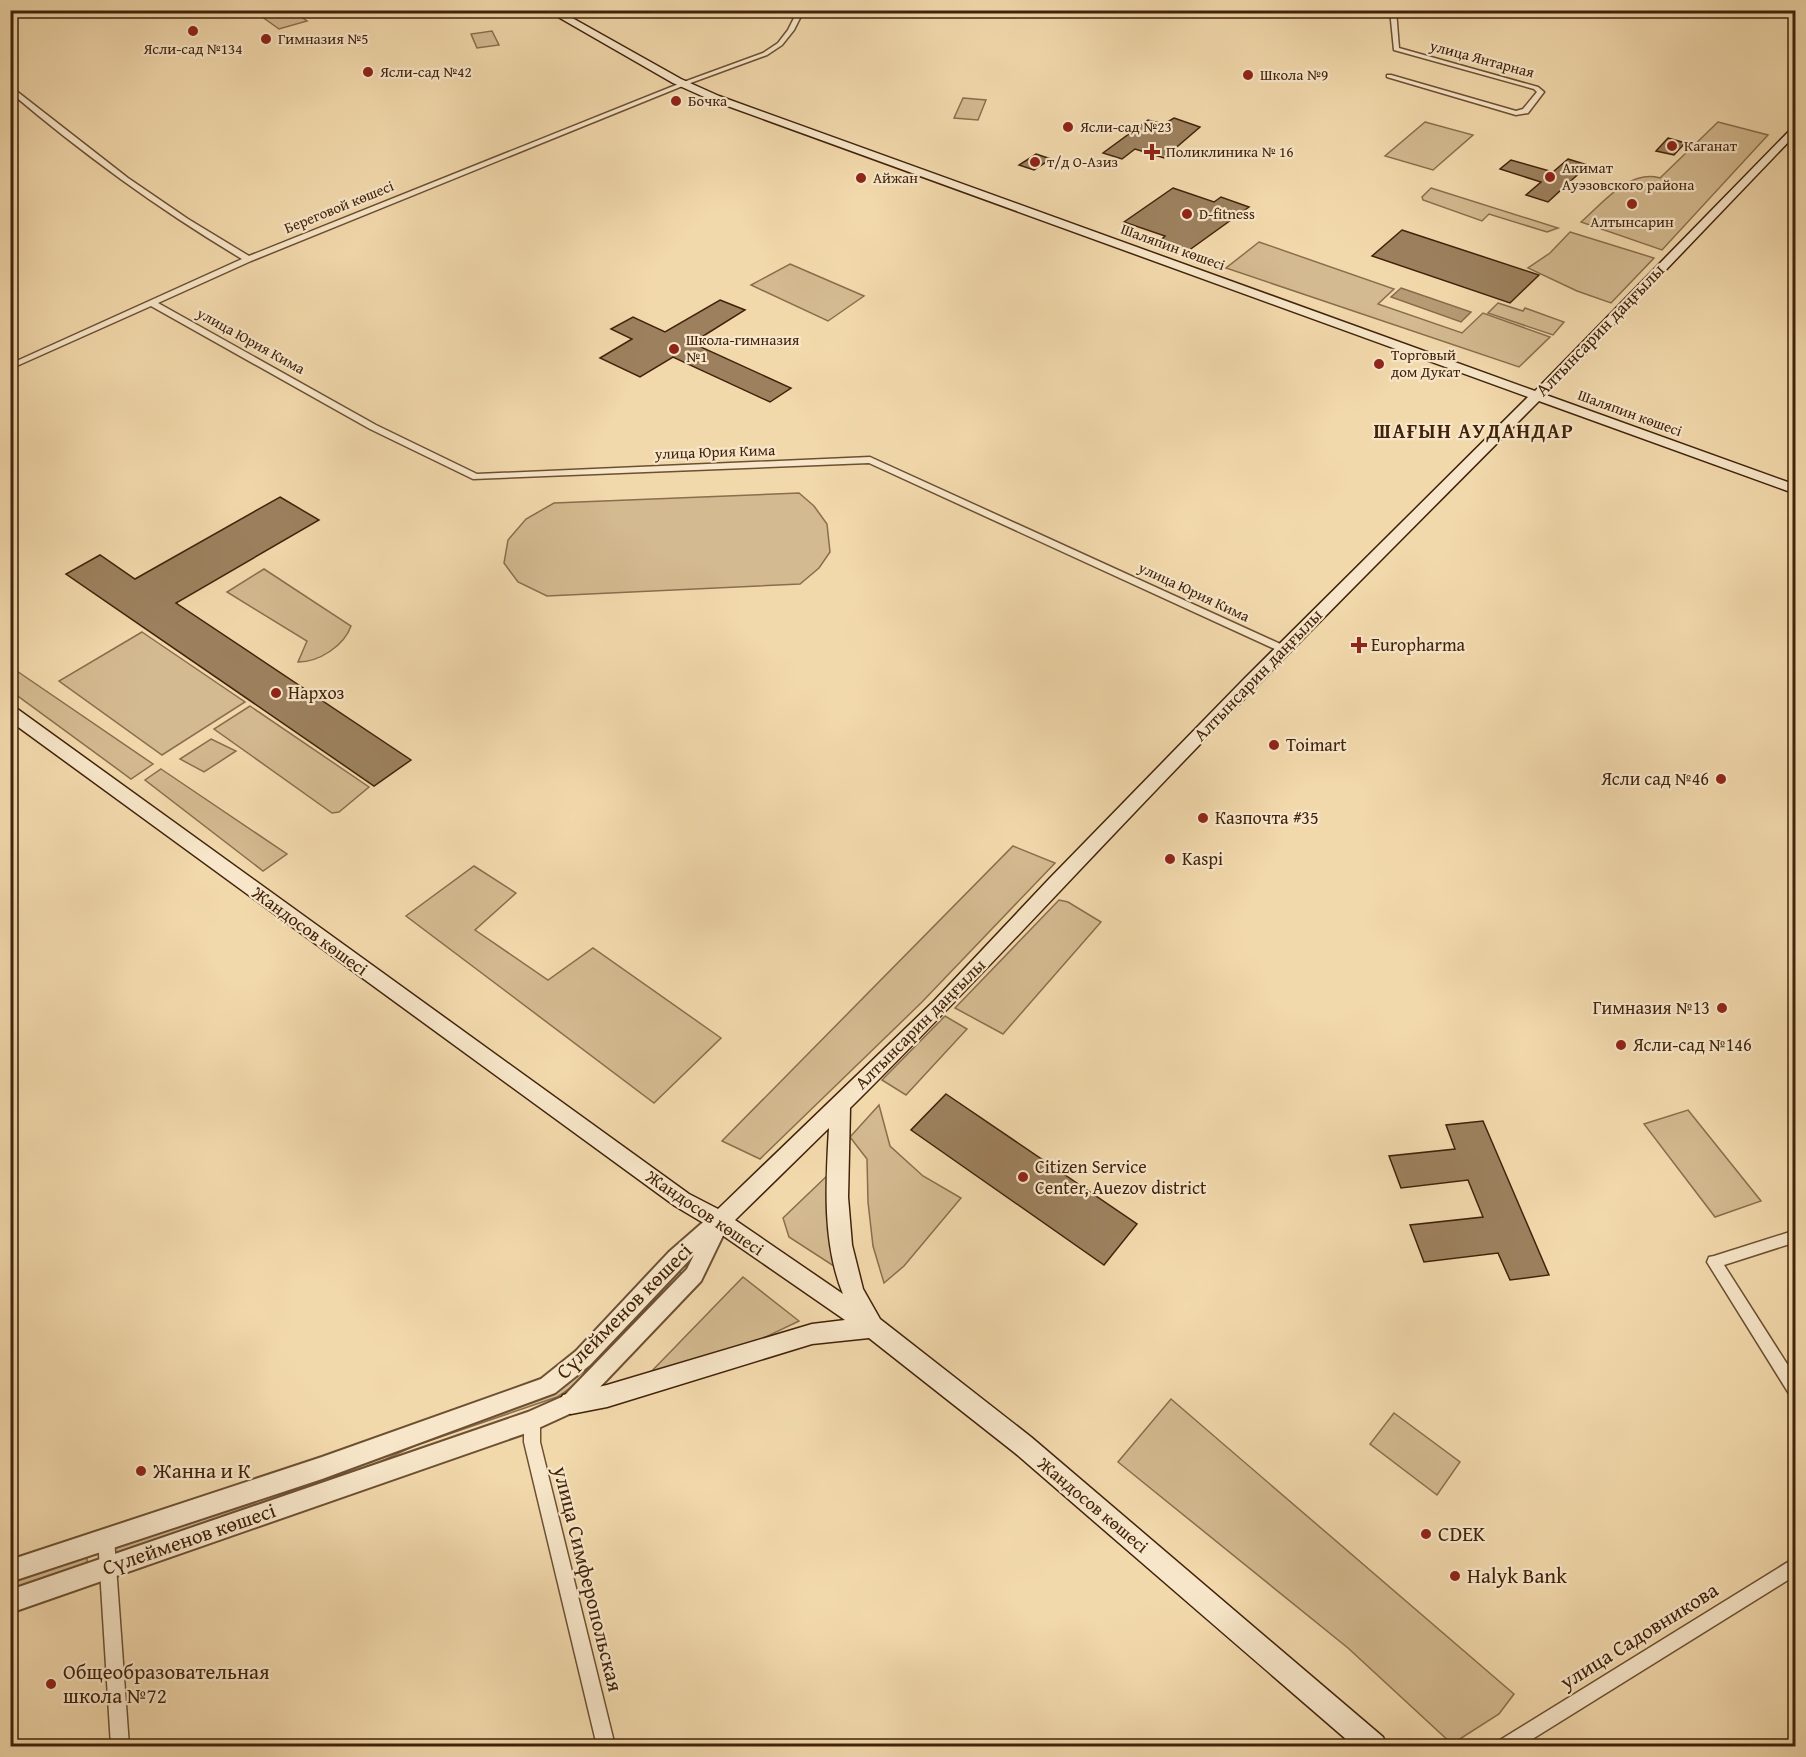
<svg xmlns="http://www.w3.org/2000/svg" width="1806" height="1757" font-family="'Gentium Book Plus',serif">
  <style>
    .green { fill: #d4ba90; stroke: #8a6e4d; stroke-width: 1.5 }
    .water { fill: #b69b75; stroke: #876b4a; stroke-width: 1.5 }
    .building { fill: #9d815e; stroke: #41220a; stroke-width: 1.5 }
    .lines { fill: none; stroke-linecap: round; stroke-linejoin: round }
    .minor-casing { stroke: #6d5032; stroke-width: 3 }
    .tertiary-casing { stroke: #6d5032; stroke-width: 4 }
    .secondary-casing { stroke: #41220a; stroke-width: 3 }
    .minor { fill: #f7e6c9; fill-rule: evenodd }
    .tertiary { fill: #f7e6c9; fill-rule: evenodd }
    .secondary { fill: #f7e6c9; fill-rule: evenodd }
    .poi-dot { fill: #8f2418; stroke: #f7e6c9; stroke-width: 2 }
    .labels { text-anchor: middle; stroke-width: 4.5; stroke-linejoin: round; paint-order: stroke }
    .far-poi-label { font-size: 15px; fill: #41220a; stroke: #f7e6c9; text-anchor: start }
    .far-street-label { font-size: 15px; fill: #41220a; stroke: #f7e6c9 }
    .street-label { font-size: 18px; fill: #41220a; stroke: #f7e6c9 }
    .poi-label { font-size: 18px; fill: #41220a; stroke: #f7e6c9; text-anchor: start }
    .far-district-label { font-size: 20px; font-weight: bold; letter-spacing: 1.5px; fill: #41220a; stroke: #f7e6c9 }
    .near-street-label { font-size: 21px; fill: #41220a; stroke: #f7e6c9 }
    .near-poi-label { font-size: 21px; fill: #41220a; stroke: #f7e6c9; text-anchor: start }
  </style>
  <rect width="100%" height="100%" fill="#f2d9ac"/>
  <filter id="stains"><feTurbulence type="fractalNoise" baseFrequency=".00333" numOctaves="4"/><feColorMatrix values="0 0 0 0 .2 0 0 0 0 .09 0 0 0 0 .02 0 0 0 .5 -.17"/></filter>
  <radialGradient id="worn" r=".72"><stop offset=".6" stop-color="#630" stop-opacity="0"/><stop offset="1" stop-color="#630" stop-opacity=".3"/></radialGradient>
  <g class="green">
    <path d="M254,11H293L307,21L279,29Z"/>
    <path d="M492,31L499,45L477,48L471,34Z"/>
    <path d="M963,98L986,100L978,120L954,118Z"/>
    <path d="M1425,122L1473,135L1433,170L1385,156Z"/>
    <path d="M1718,122L1768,135L1662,250L1581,222C1603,203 1629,169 1660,178Z"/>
    <path d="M1431,188L1558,228L1547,232L1489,214L1482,221L1423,200L1422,197Z"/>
    <path d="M1570,232L1654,258L1611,303L1577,291L1528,268L1550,253Z"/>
    <path d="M1259,242L1394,289L1378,304L1462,333L1483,313L1550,337L1519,367L1226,268Z"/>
    <path d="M790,264L864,296L828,321L751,285Z"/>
    <path d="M1498,303L1523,311L1525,308L1564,322L1553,335L1488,313Z"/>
    <path d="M799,493L814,506L827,524L830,552L819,568L800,584L547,596L518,582L504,563L508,540L526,519L554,503Z"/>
    <path d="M264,569L351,626C344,646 319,662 298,662L307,641L227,592Z"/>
    <path d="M142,632L245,702L162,755L59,681Z"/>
    <path d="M11,667L153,764L131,779L11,691Z"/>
    <path d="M250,706L369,787L339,812L332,813L214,729Z"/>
    <path d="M211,739L236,751L204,772L180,759Z"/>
    <path d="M161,769L287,854L263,871L145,780Z"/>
    <path d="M1013,846L1055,863L922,1002L760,1159L722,1141Z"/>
    <path d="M474,866L516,893L475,930L548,980L593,948L721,1038L654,1103L406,916Z"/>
    <path d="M1059,900L1068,902L1101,922L1003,1034L955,1008Z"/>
    <path d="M945,1016L967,1029L906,1095L882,1080Z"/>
    <path d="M879,1105L890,1146L923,1176L961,1198L904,1266L884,1283L873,1246L868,1202L867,1159L850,1137Z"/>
    <path d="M1688,1110L1761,1201L1715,1217L1644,1124Z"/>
    <path d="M831,1172L843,1272L789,1237L783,1218Z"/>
    <path d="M675,1268L682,1274L576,1384L557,1397L414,1446L337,1482L115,1557V1541L529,1398Z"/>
    <path d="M743,1277L799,1321L749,1345L646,1377Z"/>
    <path d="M1171,1399L1514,1694L1499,1714L1452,1744L1348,1648L1118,1462Z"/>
    <path d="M1394,1413L1460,1462L1437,1495L1370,1444Z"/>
    <path d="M86,1552L88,1568L11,1594L10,1578Z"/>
  </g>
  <path class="water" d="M1401,288L1471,312L1461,322L1391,297Z"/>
  <g class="building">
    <path d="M1174,118L1200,127L1164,158L1135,149L1122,159L1103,153L1148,120L1164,124Z"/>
    <path d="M1668,138L1685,143L1674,155L1656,151Z"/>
    <path d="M1036,154L1051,159L1034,170L1019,165Z"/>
    <path d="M1568,159L1588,165L1548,202L1526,195L1541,182L1500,169L1511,160L1553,172Z"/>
    <path d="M1173,188L1214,202L1221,197L1249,207L1188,251L1160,241L1165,236L1124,222Z"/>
    <path d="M1402,230L1539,275L1510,303L1372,256Z"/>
    <path d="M720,300L745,310L692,343L791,388L770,402L673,357L640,377L600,358L632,339L611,329L633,317L665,332Z"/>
    <path d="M280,497L319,520L176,603L411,760L374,786L66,574L100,555L135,579Z"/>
    <path d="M946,1094L1137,1224L1104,1265L911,1130Z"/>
    <path d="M1483,1121L1549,1275L1510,1280L1498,1253L1424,1262L1410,1225L1483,1217L1468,1180L1401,1188L1389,1156L1455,1149L1446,1125Z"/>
  </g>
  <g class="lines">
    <defs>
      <g id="minor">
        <path d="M798,10H804L794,30L782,45L767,55L685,85L251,261L158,303L376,425L477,474L870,457L1287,647L1288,649L1287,651H1279L869,463L473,479L370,429L151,306L10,369V364L242,259C160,210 83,154 10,92V86L128,178L188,219L249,256L681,83L763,53L778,43L788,30Z"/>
        <path d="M1390,10H1396L1399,48L1538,87L1544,92L1528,113L1516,115L1387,77V75H1391L1516,111L1523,109L1537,92L1534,89L1394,50Z"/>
        <path d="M1796,1230V1242L1724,1265L1796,1378V1399L1791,1397L1707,1262L1709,1257L1714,1256Z"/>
        <path d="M532,1414L537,1416L540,1421V1442L615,1746H597L524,1442V1421L527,1416Z"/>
        <path d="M106,1530L112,1532L114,1538L129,1746H111L98,1538L100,1532Z"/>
        <path d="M1796,1557V1575L1521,1746H1497L1500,1740Z"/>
      </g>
      <path id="tertiary" d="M720,1212L727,1215L730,1221L701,1281L578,1410L532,1431L10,1613V1590L528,1412L564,1396L687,1269L694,1255L590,1365L555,1393L322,1479L10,1582V1560L322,1457L541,1379L576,1351L669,1252L709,1217Z"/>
      <path id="secondary" d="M546,10H558L681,79L719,96L1535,391L1796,124V134L1546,395L1796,485V494L1539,401C1419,522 1298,642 1180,765C1070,879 963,996 850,1108L848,1197L852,1245L863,1289L880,1319L1031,1437L1383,1737L1387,1746H1354L1015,1453L869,1338L812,1344L607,1407L571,1414L563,1411L559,1403L563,1395L607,1385L812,1324L845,1320L712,1228L675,1206L10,721V707L16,708L689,1194L718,1209L934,1001L1049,879L1244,679L1528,397L711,100L673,83ZM829,1128C826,1182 822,1243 843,1294L735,1220Z"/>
    </defs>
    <use href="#minor" class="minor-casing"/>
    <use href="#tertiary" class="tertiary-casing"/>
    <use href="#secondary" class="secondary-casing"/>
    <use href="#minor" class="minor"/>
    <use href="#tertiary" class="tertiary"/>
    <use href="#secondary" class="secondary"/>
  </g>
  <g class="poi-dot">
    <circle cx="193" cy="31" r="6"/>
    <circle cx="266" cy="39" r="6"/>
    <circle cx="368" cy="72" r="6"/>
    <circle cx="1248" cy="75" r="6"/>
    <circle cx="676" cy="101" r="6"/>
    <circle cx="1068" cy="127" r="6"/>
    <circle cx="1672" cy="146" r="6"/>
    <path d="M1149 143h6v6h6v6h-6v6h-6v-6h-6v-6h6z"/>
    <circle cx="1035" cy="162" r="6"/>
    <circle cx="1550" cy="177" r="6"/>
    <circle cx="861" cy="178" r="6"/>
    <circle cx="1632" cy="204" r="6"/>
    <circle cx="1187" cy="214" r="6"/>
    <circle cx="674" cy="349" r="6"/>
    <circle cx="1379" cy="364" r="6"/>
    <path d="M1356 636h6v6h6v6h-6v6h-6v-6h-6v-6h6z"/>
    <circle cx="276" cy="693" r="6"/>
    <circle cx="1274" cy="745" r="6"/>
    <circle cx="1721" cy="779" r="6"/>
    <circle cx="1203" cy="818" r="6"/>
    <circle cx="1170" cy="859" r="6"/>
    <circle cx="1722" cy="1008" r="6"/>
    <circle cx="1621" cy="1045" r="6"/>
    <circle cx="1023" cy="1177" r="6"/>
    <circle cx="141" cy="1471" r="6"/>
    <circle cx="1426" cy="1534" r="6"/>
    <circle cx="1455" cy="1576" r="6"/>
    <circle cx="51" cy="1684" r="6"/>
  </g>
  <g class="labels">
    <g class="far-poi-label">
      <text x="278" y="44">Гимназия №5</text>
      <text x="193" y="54" text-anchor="middle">Ясли-сад №134</text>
      <text x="380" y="77">Ясли-сад №42</text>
      <text x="1260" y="80">Школа №9</text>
      <text x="688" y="106">Бочка</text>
      <text x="1080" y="132">Ясли-сад №23</text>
      <text x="1684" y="151">Каганат</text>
      <text x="1166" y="157">Поликлиника № 16</text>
      <text x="1047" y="167">т/д О-Азиз</text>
      <text x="1562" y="173">Акимат<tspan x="1562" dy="17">Ауэзовского района</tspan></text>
      <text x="873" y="183">Айжан</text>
      <text x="1199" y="219">D-fitness</text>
      <text x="1632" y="227" text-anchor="middle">Алтынсарин</text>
      <text x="686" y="345">Школа-гимназия<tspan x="686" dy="17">№1</tspan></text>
      <text x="1391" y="360">Торговый<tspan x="1391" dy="17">дом Дукат</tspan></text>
    </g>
    <g class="far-street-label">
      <text transform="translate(1482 59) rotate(15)" y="5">улица Янтарная</text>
      <text transform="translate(339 207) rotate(-22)" y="5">Береговой көшесі</text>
      <text transform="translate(1173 247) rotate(20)" y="5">Шаляпин көшесі</text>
      <text transform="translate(251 341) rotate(29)" y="5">улица Юрия Кима</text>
      <text transform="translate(1630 413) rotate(20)" y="5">Шаляпин көшесі</text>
      <text transform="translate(715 452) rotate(-2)" y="5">улица Юрия Кима</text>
      <text transform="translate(1194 592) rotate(25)" y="5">улица Юрия Кима</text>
    </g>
    <g class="street-label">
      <text transform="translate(1600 330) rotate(-46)" y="6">Алтынсарин даңғылы</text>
      <text transform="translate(1258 675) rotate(-46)" y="6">Алтынсарин даңғылы</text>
      <text transform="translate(310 931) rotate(36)" y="6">Жандосов көшесі</text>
      <text transform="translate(920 1024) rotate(-45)" y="6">Алтынсарин даңғылы</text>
      <text transform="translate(705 1213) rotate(34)" y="6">Жандосов көшесі</text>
      <text transform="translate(1093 1505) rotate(40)" y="6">Жандосов көшесі</text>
    </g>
    <g class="poi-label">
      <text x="1371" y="651">Europharma</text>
      <text x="288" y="699">Нархоз</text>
      <text x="1286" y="751">Toimart</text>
      <text x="1709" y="785" text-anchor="end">Ясли сад №46</text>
      <text x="1215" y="824">Казпочта #35</text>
      <text x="1182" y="865">Kaspi</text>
      <text x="1710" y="1014" text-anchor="end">Гимназия №13</text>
      <text x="1633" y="1051">Ясли-сад №146</text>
      <text x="1035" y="1173">Citizen Service<tspan x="1035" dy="21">Center, Auezov district</tspan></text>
    </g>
    <g class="far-district-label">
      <text x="1474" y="438">ШАҒЫН АУДАНДАР</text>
    </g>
    <g class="near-street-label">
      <text transform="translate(624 1311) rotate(-45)" y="7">Сүлейменов көшесі</text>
      <text transform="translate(189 1539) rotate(-19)" y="7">Сүлейменов көшесі</text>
      <text transform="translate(588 1579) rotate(76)" y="7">улица Симферопольская</text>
      <text transform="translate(1639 1636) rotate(-32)" y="7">улица Садовникова</text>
    </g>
    <g class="near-poi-label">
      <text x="153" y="1478">Жанна и К</text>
      <text x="1438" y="1541">CDEK</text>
      <text x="1467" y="1583">Halyk Bank</text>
      <text x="63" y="1679">Общеобразовательная<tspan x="63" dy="24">школа №72</tspan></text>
    </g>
  </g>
  <rect width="1806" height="1757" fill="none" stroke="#f2d9ac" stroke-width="36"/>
  <rect x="12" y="12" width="1782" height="1733" fill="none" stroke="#41220a" stroke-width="3"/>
  <rect x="18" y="18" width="1770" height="1721" fill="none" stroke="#41220a" stroke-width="1.5"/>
  <rect width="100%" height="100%" filter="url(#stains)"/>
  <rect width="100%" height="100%" fill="url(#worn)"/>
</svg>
